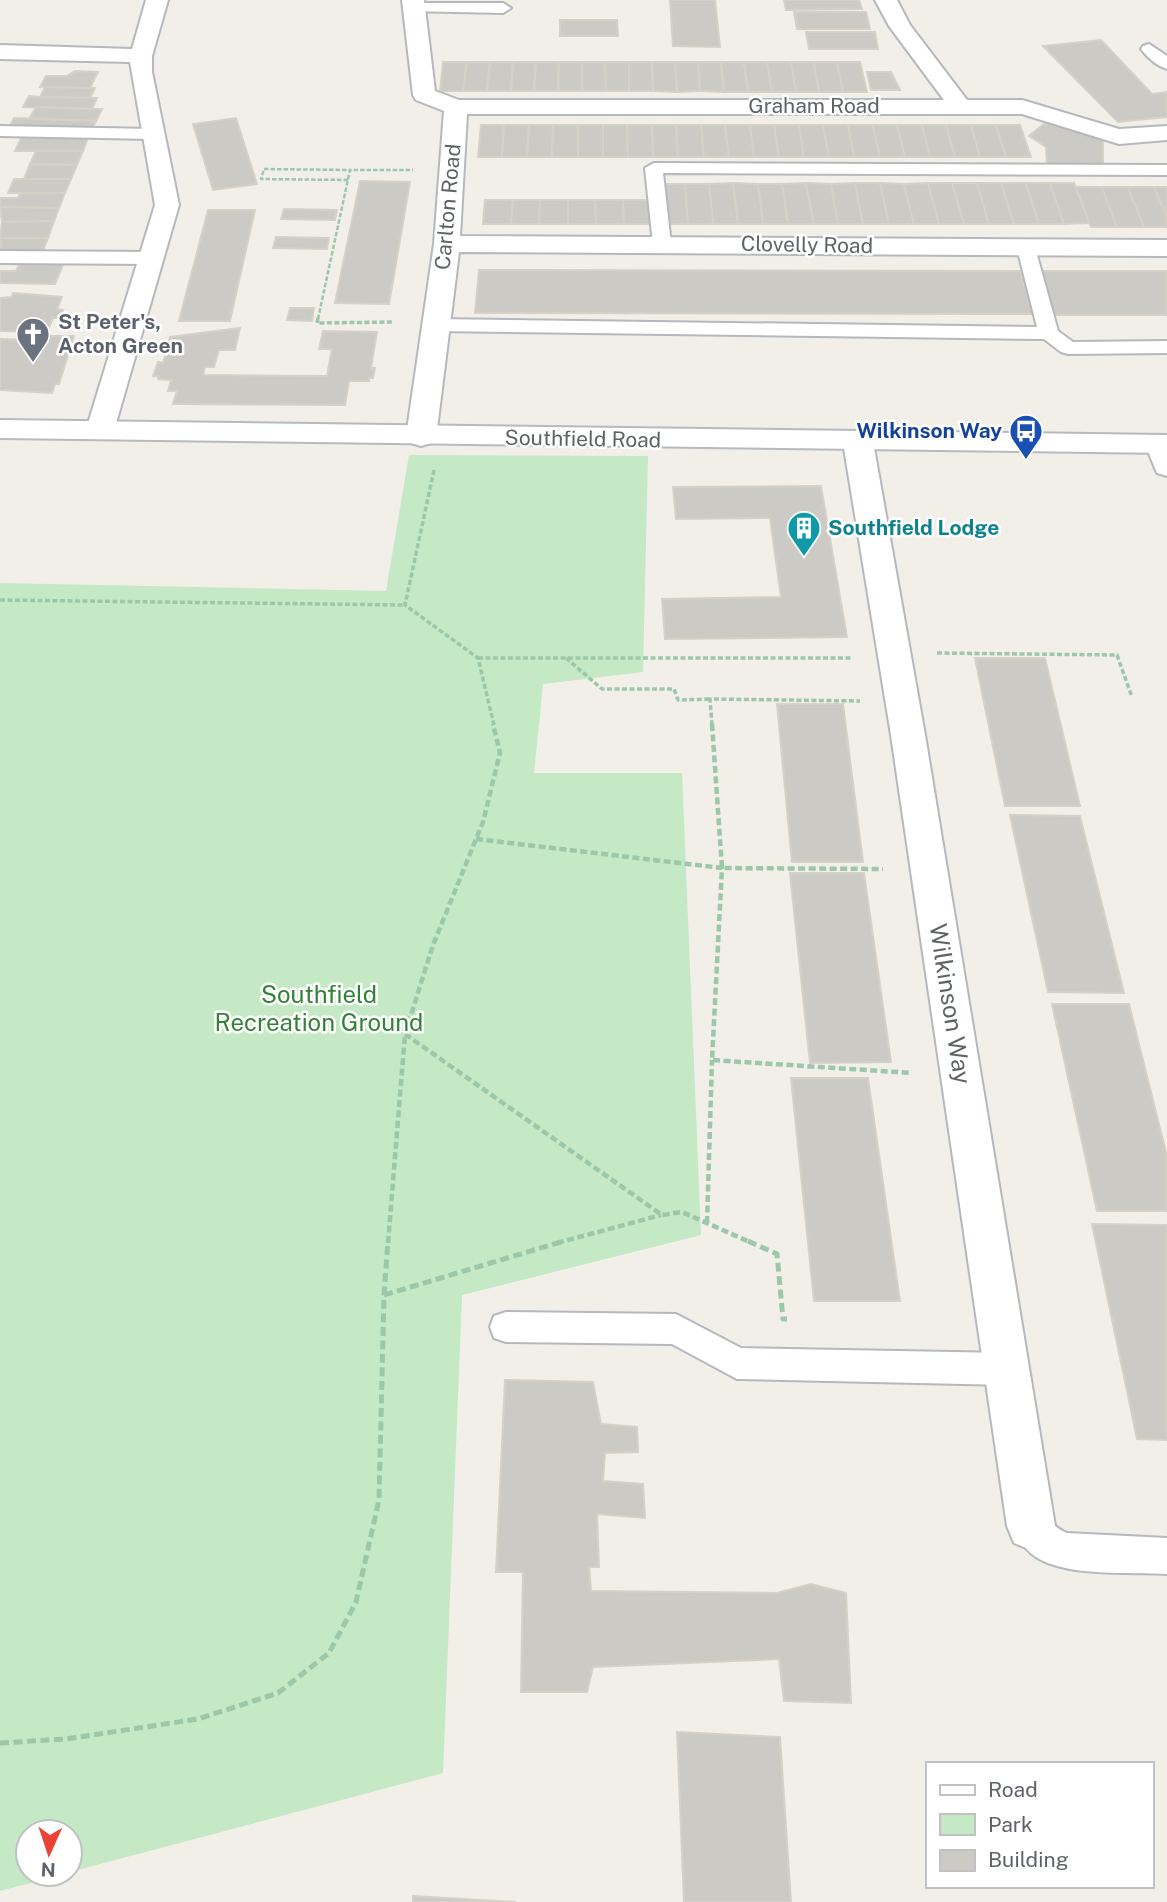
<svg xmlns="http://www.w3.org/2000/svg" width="1167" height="1902" font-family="'Public Sans',sans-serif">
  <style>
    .green { fill: #c5e8c5 }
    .building { fill: #cccac5; stroke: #d6d1c6; stroke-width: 2 }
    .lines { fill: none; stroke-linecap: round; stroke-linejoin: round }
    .lane-casing { stroke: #b5b8bc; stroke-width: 4 }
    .street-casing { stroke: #b5b8bc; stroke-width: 4 }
    .secondary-casing { stroke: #b6babf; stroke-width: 4 }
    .path-far3 { stroke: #9cc7a9; stroke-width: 2.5; stroke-dasharray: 4.5 2; stroke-linecap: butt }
    .path-far2 { stroke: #9cc7a9; stroke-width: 3.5; stroke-dasharray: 5 2.5; stroke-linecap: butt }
    .path-far1 { stroke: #9cc7a9; stroke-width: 4.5; stroke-dasharray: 7 3.5; stroke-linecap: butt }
    .path { stroke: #9cc7a9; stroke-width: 5; stroke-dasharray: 9 4.5; stroke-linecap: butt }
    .lane { fill: #fff; fill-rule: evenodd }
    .street { fill: #fff; fill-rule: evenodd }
    .secondary { fill: #fff; fill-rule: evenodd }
    .labels { text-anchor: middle; stroke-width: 5; stroke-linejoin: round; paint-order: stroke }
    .far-street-label { font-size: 21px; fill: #5f6368; stroke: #fff }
    .far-worship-label { font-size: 21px; font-weight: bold; fill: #5b616d; stroke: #fff; text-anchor: start }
    .far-transit-label { font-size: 21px; font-weight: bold; fill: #164399; stroke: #fff; text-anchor: end }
    .far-culture-label { font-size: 21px; font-weight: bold; fill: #0d838f; stroke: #fff; text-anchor: start }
    .park-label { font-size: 24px; fill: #348238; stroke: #fff }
    .street-label { font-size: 24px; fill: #5f6368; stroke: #fff }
  </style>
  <rect width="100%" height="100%" fill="#f1efe8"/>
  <path class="green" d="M409,455L648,456L643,672L543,684L534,773H682L701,1235L462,1295L443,1773L70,1872V1832H28V1874H64L0,1891V583L386,591Z"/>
  <g class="building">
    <path d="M670,0H715L720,47L673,46Z"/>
    <path d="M784,0H859L862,9L786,10Z"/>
    <path d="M794,12H866L870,29H797Z"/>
    <path d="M560,20H617L618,36H560Z"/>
    <path d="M806,32H875L878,49H809Z"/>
    <path d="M1101,40L1152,94L1167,92V117L1118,122L1043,46Z"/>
    <path d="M443,62H467L463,91H440Z"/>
    <path d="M467,62H490L487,91H463Z"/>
    <path d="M490,62H513L511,91H487Z"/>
    <path d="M513,62H536L534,91H511Z"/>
    <path d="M536,62H559L558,91H534Z"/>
    <path d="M559,62H582V91H558Z"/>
    <path d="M582,62H605L606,91H582Z"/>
    <path d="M605,62H629V91H606Z"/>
    <path d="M629,62H652L653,91H629Z"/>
    <path d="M652,62H675L677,92L653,91Z"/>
    <path d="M675,62H698L700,91L677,92Z"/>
    <path d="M698,62H721L724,92L700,91Z"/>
    <path d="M721,62H744L748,92H724Z"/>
    <path d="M744,62H767L772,92H748Z"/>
    <path d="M767,62H791L796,92H772Z"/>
    <path d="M791,62H814L819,92H796Z"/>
    <path d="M814,62H837L843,92H819Z"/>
    <path d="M837,62H860L867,92H843Z"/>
    <path d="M75,71L98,72L90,88L40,87L46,76H67Z"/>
    <path d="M867,72H891L900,90H871Z"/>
    <path d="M45,87L90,88H95L90,98L40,97Z"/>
    <path d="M29,96L40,97L97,98L92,109L23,107Z"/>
    <path d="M36,107L92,109H102L96,121L29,119Z"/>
    <path d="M14,118L96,121L91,131L8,129Z"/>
    <path d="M236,118L257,184L213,190L193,124Z"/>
    <path d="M1045,123L1103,139V164L1047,165L1046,147L1029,136Z"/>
    <path d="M481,125H504L502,157H478Z"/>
    <path d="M504,125H529L527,157H502Z"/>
    <path d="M529,125H553L552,157H527Z"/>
    <path d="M553,125H578V157H552Z"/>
    <rect x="578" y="125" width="25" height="32"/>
    <path d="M603,125H627L628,157H603Z"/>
    <path d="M627,125H652L653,157H628Z"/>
    <path d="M652,125H676L678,157H653Z"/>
    <path d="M676,125H701L704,157H678Z"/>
    <path d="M701,125H725L729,157H704Z"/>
    <path d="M725,125H750L754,157H729Z"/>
    <path d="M750,125H774L779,157H754Z"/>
    <path d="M774,125H799L804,157H779Z"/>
    <path d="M799,125H823L829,157H804Z"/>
    <path d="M823,125H848L854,157H829Z"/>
    <path d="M848,125H873L880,157H854Z"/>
    <path d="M873,125H897L905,157H880Z"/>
    <path d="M897,125H922L930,157H905Z"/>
    <path d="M922,125H946L955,157H930Z"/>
    <path d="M946,125H971L980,157H955Z"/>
    <path d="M971,125H996L1006,157H980Z"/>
    <path d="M996,125H1020L1031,157H1006Z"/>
    <path d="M21,138H88L83,151H15Z"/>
    <path d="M36,151H83L77,165L30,164Z"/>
    <path d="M30,164L77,165L71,179H24Z"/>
    <path d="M14,179H71L65,193H8Z"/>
    <path d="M360,181L410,182L389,304L335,303Z"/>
    <path d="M733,183L738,224H713L709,184Z"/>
    <path d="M733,183L758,184L763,224H738Z"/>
    <path d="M806,183L814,224H788L782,184Z"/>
    <path d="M806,183L831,184L838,224H814Z"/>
    <path d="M855,183L863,224H838L831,184Z"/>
    <path d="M855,183H880L889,224H863Z"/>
    <path d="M880,183L904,184L914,224H889Z"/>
    <path d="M928,183L939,224H914L904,184Z"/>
    <path d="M928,183H952L964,224H939Z"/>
    <path d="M952,183H977L989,224H964Z"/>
    <path d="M977,183H1001L1014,224H989Z"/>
    <path d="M1001,183H1026L1039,224H1014Z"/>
    <path d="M1026,183H1050L1064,224H1039Z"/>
    <path d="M1050,183H1074L1089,223L1064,224Z"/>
    <path d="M660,184H685L688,224H663Z"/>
    <path d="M685,184H709L713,224H688Z"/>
    <path d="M758,184H782L788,224H763Z"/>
    <path d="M1076,187H1102L1117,227H1091Z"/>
    <path d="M1102,187H1128L1144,227H1117Z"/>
    <path d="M1128,187H1154L1167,217V227H1144Z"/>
    <path d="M1154,187H1167V217Z"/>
    <path d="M20,193H65L59,208L0,207V198H18Z"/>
    <path d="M485,200H513L511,224H483Z"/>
    <path d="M513,200H540L539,224H511Z"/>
    <path d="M540,200H568V224H539Z"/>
    <path d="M568,200H595L596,224H568Z"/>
    <path d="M595,200H623L624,224H596Z"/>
    <path d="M623,200H651L652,224H624Z"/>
    <path d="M0,207L59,208L54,221L2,222Z"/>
    <path d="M284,209L337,210L335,220L281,219Z"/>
    <path d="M208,210H255L230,321H179Z"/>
    <path d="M54,221L48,238H0L2,222Z"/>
    <path d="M276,237L329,238L327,249L273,248Z"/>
    <path d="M1,238H48L42,253H0Z"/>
    <path d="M21,260H65L55,284L0,283V271H16Z"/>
    <path d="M479,270L1020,271L1033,314L475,313Z"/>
    <path d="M1039,271H1167V315H1054Z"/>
    <path d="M13,293L62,297L57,309L63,310L59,318H53L47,332L0,331V298L12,297Z"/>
    <path d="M290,308H314L312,321L287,320Z"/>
    <path d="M240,328L235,350H219L214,367H205L203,375L327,376L332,349H319L323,331L377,332L371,368H375L373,378H369V381H349L345,405L173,404L177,391H168L171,380L158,379V376H153L158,362L163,363L170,337Z"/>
    <path d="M46,336H74L59,384H55L52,393L0,390V339L44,340Z"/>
    <path d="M821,486L847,637L665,639L662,599L781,597L770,518L676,519L673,487Z"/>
    <path d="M975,658H1045L1080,806H1005Z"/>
    <path d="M777,704H843L863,862H792Z"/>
    <path d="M1010,815L1080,816L1124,993L1048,992Z"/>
    <path d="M790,873H864L891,1062L810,1063Z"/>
    <path d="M1052,1004H1129L1167,1156V1211H1097Z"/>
    <path d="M791,1078H868L900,1301H814Z"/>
    <path d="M1092,1224L1167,1225V1440L1137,1439Z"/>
    <path d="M505,1380L593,1382L601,1424L637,1427L638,1452L605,1453L603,1481L643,1484L645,1518L597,1514L599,1567H589L591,1591L777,1593L811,1584L846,1593L851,1703L784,1701L779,1659L593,1667L587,1692H521L523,1572H496Z"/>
    <path d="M677,1732L780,1737L791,1902H684Z"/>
    <path d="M413,1896L516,1902H413Z"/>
  </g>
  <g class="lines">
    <defs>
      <g id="lane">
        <path d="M413,3H503L511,8L503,13L408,11L405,8Z"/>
        <path d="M1149,44L1167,56V69C1157,66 1147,57 1141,49L1143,46Z"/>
        <path d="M0,126L152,129L161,134L152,139L0,136Z"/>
        <path d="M654,163L1167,165V175L663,173L671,244L662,250L653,244L645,168Z"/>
        <path d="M1026,242L1035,248L1058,331L1073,342L1167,341V353L1068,354L1061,352L1044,339L434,331L424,325L434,319L1037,327L1017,248Z"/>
        <path d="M0,251L152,252L161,258L152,264L0,263Z"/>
        <path d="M506,1312L676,1314L741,1348L1007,1353L1019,1358L1024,1369L1019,1380L1007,1385L737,1379L672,1344L506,1342L494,1338L490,1327L494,1316Z"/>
        <path d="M1031,1508C1046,1514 1053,1528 1067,1533L1167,1538V1574C1130,1572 1067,1577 1036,1557C1025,1551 1018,1537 1013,1526L1018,1514Z"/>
      </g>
      <g id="street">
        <path d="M146,0H168L152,56V72L179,205L114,430L110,436L100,439L90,436L86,430L155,205L130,62L0,59V45L132,49Z"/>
        <path d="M402,0H424L435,91L459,100H944L889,26L875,0H897L910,25L967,100H1022L1119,129L1167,126V140L1119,144L1022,114H467L460,236L1167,240V256L459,252L436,437L431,443L421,446L411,443L406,437L434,244L444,111L416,100L413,95Z"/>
        <path d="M858,433L868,436L873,442L925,735L1055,1526L1048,1543L1031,1550L1014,1543L1007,1526L891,735L843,442L848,436Z"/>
        <path d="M1160,435L1167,437V476L1157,473L1145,444L1150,438Z"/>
      </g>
      <path id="secondary" d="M0,420L1167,435V453L0,438Z"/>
    </defs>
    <use href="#lane" class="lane-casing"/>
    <use href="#street" class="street-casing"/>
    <use href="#secondary" class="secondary-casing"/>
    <g class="path-far3">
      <path d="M348,180L261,179L264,169L350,170"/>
      <path d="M318,319L350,170H413"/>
    </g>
    <g class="path-far2">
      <path d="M318,318L317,323L394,322"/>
      <path d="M434,470L405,605L478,658L494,725"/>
      <path d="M0,600L405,605"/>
      <path d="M937,653L1117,655L1132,697"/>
      <path d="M478,658H852"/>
      <path d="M566,658L602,689H674L678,700L710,699"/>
      <path d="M712,725L710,699L860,701"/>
    </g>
    <g class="path-far1">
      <path d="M712,724L722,868L883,869"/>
      <path d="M476,839L722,868L712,1060L912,1073"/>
      <path d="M405,1034L662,1215L682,1212L752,1243"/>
      <path d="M707,1223L712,1060"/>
      <path d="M388,1243L405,1034L433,945L483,822L500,753L493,724"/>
      <path d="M557,1243L661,1215"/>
    </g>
    <g class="path">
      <path d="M748,1241L777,1254L783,1319H787"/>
      <path d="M384,1295L564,1241"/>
      <path d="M0,1743L66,1739L198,1719L278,1693L329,1653L356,1602L379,1500L384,1295L388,1241"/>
    </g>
    <use href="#lane" class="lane"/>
    <use href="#street" class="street"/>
    <use href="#secondary" class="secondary"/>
  </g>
  <defs>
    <symbol id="church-pin" viewBox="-11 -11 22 30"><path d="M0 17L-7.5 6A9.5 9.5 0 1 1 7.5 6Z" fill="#6b7280" stroke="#fff"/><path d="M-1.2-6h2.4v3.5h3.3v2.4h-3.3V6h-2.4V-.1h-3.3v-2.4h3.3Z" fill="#fff"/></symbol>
    <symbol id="bus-pin" viewBox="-11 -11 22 30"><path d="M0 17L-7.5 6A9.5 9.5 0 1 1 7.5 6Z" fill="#1a4fb4" stroke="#fff"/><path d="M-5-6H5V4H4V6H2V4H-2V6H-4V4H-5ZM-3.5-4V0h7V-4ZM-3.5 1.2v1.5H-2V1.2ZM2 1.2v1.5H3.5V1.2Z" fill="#fff"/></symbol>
    <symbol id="building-pin" viewBox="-11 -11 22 30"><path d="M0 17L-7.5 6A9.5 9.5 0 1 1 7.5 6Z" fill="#0f9aa8" stroke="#fff"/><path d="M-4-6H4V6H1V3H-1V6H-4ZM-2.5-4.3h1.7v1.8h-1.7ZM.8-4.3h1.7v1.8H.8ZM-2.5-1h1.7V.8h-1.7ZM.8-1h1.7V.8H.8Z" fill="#fff"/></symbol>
  </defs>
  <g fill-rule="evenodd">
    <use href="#church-pin" x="14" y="315" width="38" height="52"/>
    <use href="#bus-pin" x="1007" y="412" width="38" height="52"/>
    <use href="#building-pin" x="785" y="509" width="38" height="52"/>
  </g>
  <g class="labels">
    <g class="far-street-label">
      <text x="814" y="113">Graham Road</text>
      <text transform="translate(448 207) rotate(-85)" y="7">Carlton Road</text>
      <text transform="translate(807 245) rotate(1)" y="7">Clovelly Road</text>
      <text transform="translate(583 439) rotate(1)" y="7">Southfield Road</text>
    </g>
    <g class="far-worship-label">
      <text x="58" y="329">St Peter's,<tspan x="58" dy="24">Acton Green</tspan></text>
    </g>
    <g class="far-transit-label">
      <text x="1002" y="438">Wilkinson Way</text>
    </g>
    <g class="far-culture-label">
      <text x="828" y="535">Southfield Lodge</text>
    </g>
    <g class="park-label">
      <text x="319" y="1003">Southfield<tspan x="319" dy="28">Recreation Ground</tspan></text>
    </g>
    <g class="street-label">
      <text transform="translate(950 1004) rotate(81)" y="8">Wilkinson Way</text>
    </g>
  </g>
  <rect x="926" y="1762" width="228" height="126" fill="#ffffff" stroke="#bfc1c3" stroke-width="2"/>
  <rect x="940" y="1785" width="35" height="10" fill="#ffffff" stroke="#bfc1c3" stroke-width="2"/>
  <text x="988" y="1797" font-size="21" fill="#5f6368">Road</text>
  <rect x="940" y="1814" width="35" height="21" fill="#c5e8c5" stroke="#bfc1c3" stroke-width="2"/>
  <text x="988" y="1832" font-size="21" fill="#5f6368">Park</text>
  <rect x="940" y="1850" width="35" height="21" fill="#cccac5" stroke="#bfc1c3" stroke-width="2"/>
  <text x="988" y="1867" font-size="21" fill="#5f6368">Building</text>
  <g transform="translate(49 1853) rotate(183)"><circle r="33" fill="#ffffff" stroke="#bfc1c3" stroke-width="2"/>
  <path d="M0-5L12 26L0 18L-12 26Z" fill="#ea4335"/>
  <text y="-10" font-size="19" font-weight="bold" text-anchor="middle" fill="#5f6368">N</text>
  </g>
</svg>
